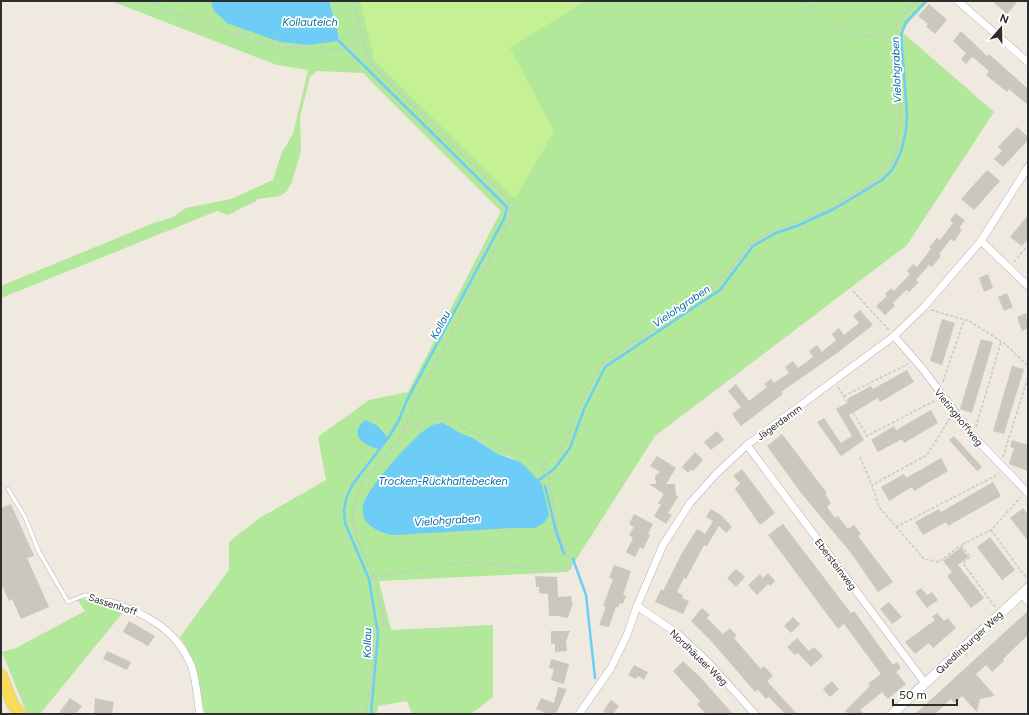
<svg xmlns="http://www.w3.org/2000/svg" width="1029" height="715" font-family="Figtree,sans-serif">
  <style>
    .green { fill: #b1e899; fill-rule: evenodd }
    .pitch { fill: #c6f094 }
    .water { fill: #6dcdf6 }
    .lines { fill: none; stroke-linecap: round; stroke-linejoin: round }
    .stream { stroke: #6dcdf6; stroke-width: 2.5 }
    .building { fill: #cbc7bd }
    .service-casing { stroke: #b3b5c1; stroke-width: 4.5 }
    .minor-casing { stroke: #b3b5c1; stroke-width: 8 }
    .tertiary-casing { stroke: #b3b5c1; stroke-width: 10 }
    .primary-casing { stroke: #c8c8c8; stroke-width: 13 }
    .path { stroke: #c8c8c8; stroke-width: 1.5; stroke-dasharray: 3 2; stroke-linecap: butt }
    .service { stroke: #fff; stroke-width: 3.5 }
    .minor { stroke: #fff; stroke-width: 7 }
    .tertiary { stroke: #fff; stroke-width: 9 }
    .primary { stroke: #f9da59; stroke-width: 12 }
    .labels { text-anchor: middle; stroke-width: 3.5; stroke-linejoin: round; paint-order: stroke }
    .street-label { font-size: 10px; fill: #2d2d2d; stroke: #fff }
    .water-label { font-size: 11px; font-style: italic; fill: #056ba9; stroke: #fff }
  </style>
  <rect width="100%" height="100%" fill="#efe9df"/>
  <g class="green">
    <path d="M111,1H211L213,10L338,33L329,1H929L901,31L994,112L907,245L655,436L568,572L379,581L391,630L493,625V697L471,714H412L407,701L378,706L377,714H205C199,687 196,659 180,637L229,570V542L258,519L326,480L318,437L369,400L408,392L501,211L363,73L317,71L310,77L300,117L301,151L292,182L286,192L280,196L257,199L255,202C248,204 230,215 227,215C224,214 220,212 217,211L1,298V286L151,224L173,217L186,208L231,199L273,180L282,152L293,134L308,70L277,65ZM443,423L462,434L473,438L498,454L510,457L527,468L542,484L535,528H515L388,534L435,424Z"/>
    <path d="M75,596L107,607L124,611L40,714H27L2,652L16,648L85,611Z"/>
  </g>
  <path class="pitch" d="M360,1H582V3L510,48L554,131L515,199L375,61Z"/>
  <g class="water">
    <path d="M211,1H329L338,33V41L309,45L280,42L227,23L213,10Z"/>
    <path d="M365,420L378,426L388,438L380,449C365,447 347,435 365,420Z"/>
    <path d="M443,423L462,434L473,438L498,454L520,462L527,468L542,484L549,515L544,523L535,528H515L395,535C379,533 360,525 363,506C365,490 415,435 429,427C433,424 438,423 443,423Z"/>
  </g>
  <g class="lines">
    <g class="stream">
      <path d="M337,39L507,207L504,219L407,400L398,422L388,438L353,484L347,496L344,509L345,523L369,579L378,634L371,714"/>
      <path d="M538,483L539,480L554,469L570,448L584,409L605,367L720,290L753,246L776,233L797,226L834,209L882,180L892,170L901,152L906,130L907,113L901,35L906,22L926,1"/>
      <path d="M545,486L556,531L564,554"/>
      <path d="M573,559L586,595L595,678"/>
    </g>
  </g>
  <g class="building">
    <path d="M992,1H1018L1007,14Z"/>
    <path d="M929,4L947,20L935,34L926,26L928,24L918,16Z"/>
    <path d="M961,31L987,56L989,54L1028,89V105L1009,89L1007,92L992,80L986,75L989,71L974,58L972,57L966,64L961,59L966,53L953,41Z"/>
    <path d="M1017,127L1028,137V140L1003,167L994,159L1002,151L998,147Z"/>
    <path d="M987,170L1000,181L974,210L961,199Z"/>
    <path d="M955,213L965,220L959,228L962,230L954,242L951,239L939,254L941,256L932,267L929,265L916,280L919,282L909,292L906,290L893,303L895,306L885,315L876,306L887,296L885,294L891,288L894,291L910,274L907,271L913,264L917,267L931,249L929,247L937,238L940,240L953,223L950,221Z"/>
    <path d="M1028,215V239L1022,246L1010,237Z"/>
    <path d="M988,274L993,288L984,292L979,278Z"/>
    <path d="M1007,293L1013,307L1004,311L998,297Z"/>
    <path d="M860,310L873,325L837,353L781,392L783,394L741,426L732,414L741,407L728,391L736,384L749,401L767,387L764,384L771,379L774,383L789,373L785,367L793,361L798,368L813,357L809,351L817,345L822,352L836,340L832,334L839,328L844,335L859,323L853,316Z"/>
    <path d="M1026,313L1028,328L1022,331L1017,317Z"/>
    <path d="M942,319L955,323L942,365L930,361Z"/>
    <path d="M981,339L993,342L972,413L960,409Z"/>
    <path d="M1012,366L1024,369L1004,434L993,431Z"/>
    <path d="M907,370L914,382L880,402L878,398L849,415L864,440L841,456L817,422L824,418L841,443L852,436L836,409L849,402L847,399L871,386L873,389Z"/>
    <path d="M931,410L938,423L904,443L902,439L878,452L871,440L894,426L896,430Z"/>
    <path d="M717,431L724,440L711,450L704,442Z"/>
    <path d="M782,434L827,493L825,494L831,503L827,507L835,518L838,516L848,529L854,525L861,534L858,536L893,582L878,592L851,553L801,493L767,446Z"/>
    <path d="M954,436L982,467L977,471L949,440Z"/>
    <path d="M1012,440L1028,445V471L1009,464L1014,448L1010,447Z"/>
    <path d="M695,452L703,460L693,471L691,469L688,473L682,467Z"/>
    <path d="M657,456L676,468L666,484H675L676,495L678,497L668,513L672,515L666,524L654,516L661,505L658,503L664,494L649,484H656L655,476L660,472L650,466Z"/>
    <path d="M941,458L948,471L914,491L912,487L889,501L881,487L904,474L906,478Z"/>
    <path d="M742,469L775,513L760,525L735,489L740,483L733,476Z"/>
    <path d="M993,482L1001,496L948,526L946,522L923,535L915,522L939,509L941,512Z"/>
    <path d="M11,504L34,556L27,558L49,607L21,619L12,599L9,601L1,583V508Z"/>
    <path d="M1023,508L1028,515V541L1010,518Z"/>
    <path d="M711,509L722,516L732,527L726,533L719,526L707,546L704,545L686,579L684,578L677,592L683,595L682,598L689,601L683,614L655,602L661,589L663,591L682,553L697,529L705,534L713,521L706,517Z"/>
    <path d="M634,514L653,524L648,534L650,535L643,549L640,547L635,557L626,552L633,538L629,535L634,527L629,524Z"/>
    <path d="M783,524L851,613L854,611L893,665L897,662L901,668L896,672L906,684L888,699L882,692L860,710L864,714H849L845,711L870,686L868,684L881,674L844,624L838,629L768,535Z"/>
    <path d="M990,537L1015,570L1002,580L977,547Z"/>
    <path d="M961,547L968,557L958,565L984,598L971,608L947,576L952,572L943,561Z"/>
    <path d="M614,565L631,571L623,595L626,596L623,604L620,603L618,607H616L609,627L599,625L606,607L603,606L613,579L609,578Z"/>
    <path d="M736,569L745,577L736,587L727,578Z"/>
    <path d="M768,573L775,581L770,586L768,584L757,595L748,585L760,574L763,578Z"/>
    <path d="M535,576L557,577L558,597L572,596L571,601L573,602L568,618L558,616H549L548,594L539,593V587H536Z"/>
    <path d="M921,588L927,595L932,592L938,600L927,608L915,592Z"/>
    <path d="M889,602L902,617L892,624L880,609Z"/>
    <path d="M702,608L710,615L707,618L723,634L730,628L737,636L734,638L746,652L761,669L764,666L773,676L767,681L797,714H785L769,697L766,699L758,690L755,692L712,642L691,621Z"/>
    <path d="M1028,611V635L1003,659L1004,661L992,672L986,665L976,674L995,696L980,699L977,712L962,696L954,703L951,699L935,714H915Z"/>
    <path d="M937,613L944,621L948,618L956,628L933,648L929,643L915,654L905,642L935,620L932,617Z"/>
    <path d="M793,617L800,624L791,633L784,626Z"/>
    <path d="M129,621L155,636L148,646L123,632Z"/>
    <path d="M551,631H570L566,641L567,651L555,652V644H551Z"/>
    <path d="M797,638L809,651L814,647L823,656L811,667L798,653L795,655L787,647Z"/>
    <path d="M107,651L131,662L127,670L103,659Z"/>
    <path d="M551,659L569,664L564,684L551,680L554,669L549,668Z"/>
    <path d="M683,661L700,677L733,714H706L697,704L700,701L673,671Z"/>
    <path d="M634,665L648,672L644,680L638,676L636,679L628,675Z"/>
    <path d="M832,681L839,689L830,697L823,689Z"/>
    <path d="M558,687L567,689L556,714H548L536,709L541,698L554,703Z"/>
    <path d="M70,698L82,706L76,714H58Z"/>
    <path d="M95,698L114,702L112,713L94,714Z"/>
    <path d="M611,700L619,706L613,714H607L603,711Z"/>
  </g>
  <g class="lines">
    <defs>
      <path id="service" d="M8,489L25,517L39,552L68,602L85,595L109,602"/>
      <g id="minor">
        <path d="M958,1L1028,62"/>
        <path d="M981,241L1028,286"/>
        <path d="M894,336L922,368L973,436L1028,493"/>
        <path d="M747,445L925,683"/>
        <path d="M1021,594L1028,601"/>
        <path d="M109,602C144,612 176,629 191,665C197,680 197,699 200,714"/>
        <path d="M637,606L678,634L707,661L755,714"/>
        <path d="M579,714L611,668L627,635L637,606L663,545L690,503L716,474L747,445L894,336L924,307L981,241L1028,167"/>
      </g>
      <path id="tertiary" d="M892,714L1028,588"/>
      <path id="primary" d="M1,675L13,705L20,714"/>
    </defs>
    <use href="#service" class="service-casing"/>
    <use href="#minor" class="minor-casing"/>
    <use href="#tertiary" class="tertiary-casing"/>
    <use href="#primary" class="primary-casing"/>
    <g class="path">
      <path d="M150,1L168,11L258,42L281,47L344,49L352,46L362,36"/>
      <path d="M354,1L369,62L502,194L512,206L510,221L419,395L404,430L397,442L362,482L357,495L352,517L356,537L374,577L384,618L383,624L374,634L372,678L365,714"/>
      <path d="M806,1L823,19L836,28L848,30L859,37L879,34L898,40"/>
      <path d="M1014,262L1028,245"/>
      <path d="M853,291L889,330"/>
      <path d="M931,310L969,321L1004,343L1028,366"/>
      <path d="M943,382L964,320"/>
      <path d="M838,387L867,436L936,400"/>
      <path d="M844,396L908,364"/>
      <path d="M950,418L927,455L872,485L879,507L924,559L939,562L961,545"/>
      <path d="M976,427L1001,342"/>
      <path d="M860,457L872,485"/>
      <path d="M1003,457L1028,377"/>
      <path d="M543,466L566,442L578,407L600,367L608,358L685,310L716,287L750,243L776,229L813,216L832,207L879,178L888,168L896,153L900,111L896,23L917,1"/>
      <path d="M896,527L999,474"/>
      <path d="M991,530L1027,579"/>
      <path d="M375,577L456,563L482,562L526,568H572L558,531L548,476L543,466L444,418H430L404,430"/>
      <path d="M995,607L963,563L970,557L961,545L991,530L1021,497"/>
    </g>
    <use href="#service" class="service"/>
    <use href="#minor" class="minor"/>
    <use href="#tertiary" class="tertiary"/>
    <use href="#primary" class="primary"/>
  </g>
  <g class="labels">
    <g class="street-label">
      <text transform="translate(959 417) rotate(51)" y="4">Vietinghoffweg</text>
      <text transform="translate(779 422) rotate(-36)" y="4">Jägerdamm</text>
      <text transform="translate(836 564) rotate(53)" y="4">Ebersteinweg</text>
      <text transform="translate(113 604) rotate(18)" y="4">Sassenhoff</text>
      <text transform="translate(969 642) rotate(-43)" y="4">Quedlinburger Weg</text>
      <text transform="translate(699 657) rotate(44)" y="4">Nordhäuser Weg</text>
    </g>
    <g class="water-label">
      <text x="310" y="26">Kollauteich</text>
      <text transform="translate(896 70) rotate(-92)" y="4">Vielohgraben</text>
      <text transform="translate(681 306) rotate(-34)" y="4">Vielohgraben</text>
      <text transform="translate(440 325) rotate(-62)" y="4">Kollau</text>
      <text x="443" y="485">Trocken-Rückhaltebecken</text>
      <text transform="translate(447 520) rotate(-4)" y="4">Vielohgraben</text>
      <text transform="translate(367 643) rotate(-89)" y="4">Kollau</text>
    </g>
  </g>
  <rect width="1029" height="715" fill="none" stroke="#2d2d2d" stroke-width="4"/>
  <g transform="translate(1001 28) rotate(20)" stroke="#ffffff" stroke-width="3" paint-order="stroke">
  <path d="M0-3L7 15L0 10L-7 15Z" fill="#2d2d2d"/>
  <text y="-6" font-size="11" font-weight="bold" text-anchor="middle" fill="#2d2d2d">N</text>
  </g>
  <path d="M893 699v6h64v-6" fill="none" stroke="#2d2d2d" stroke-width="2"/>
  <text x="899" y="699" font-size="12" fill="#2d2d2d" stroke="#ffffff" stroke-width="3" paint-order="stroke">50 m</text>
</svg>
